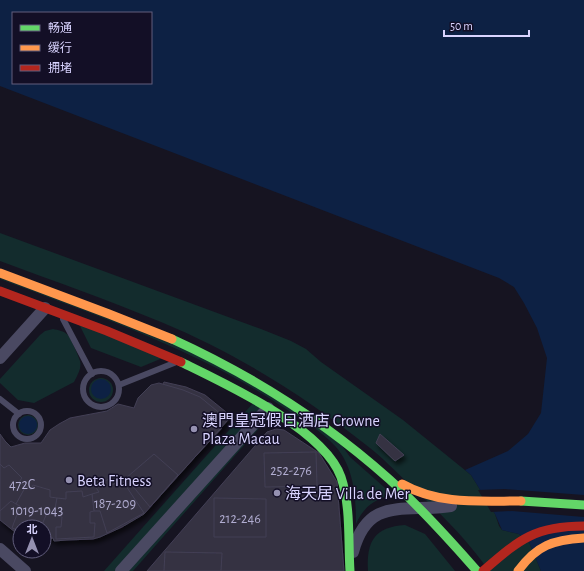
<svg xmlns="http://www.w3.org/2000/svg" width="584" height="571" font-family="'Alegreya Sans','Noto Sans SC',sans-serif">
  <style>
    .green { fill: #132c2d }
    .water { fill: #0d2144; fill-rule: evenodd }
    .pier { fill: #161421 }
    .building { fill: #343243; stroke: #433f54; filter: url(#shadow) }
    .lines { fill: none; stroke-linecap: round; stroke-linejoin: round }
    .lane { stroke: #4a4962; stroke-width: 6 }
    .street { stroke: #4a4962; stroke-width: 12 }
    .fast { stroke: #63d668; stroke-width: 9 }
    .slow { stroke: #ff974d; stroke-width: 9 }
    .jam { stroke: #b3261e; stroke-width: 9 }
    .poi-dot { fill: #9591b1; stroke: #130f26; stroke-width: 1.5 }
    .labels { text-anchor: middle; stroke-width: 3; stroke-linejoin: round; paint-order: stroke }
    .number-label { font-size: 14px; fill: #b0acd0 }
    .poi-label { font-size: 16px; fill: #d9d4ff; stroke: #130f26; text-anchor: start }
  </style>
  <defs>
    <filter id="shadow"><feDropShadow dx="2.5" dy="4" stdDeviation="2" flood-color="#0009"/></filter>
  </defs>
  <rect width="100%" height="100%" fill="#161421"/>
  <g class="green">
    <path d="M0,233L261,329L291,341L306,349L321,362L403,420L471,475L495,514L499,526L502,530L519,534L529,542L541,571H489C466,538 437,510 407,482C395,471 383,458 370,448C306,397 236,353 161,322C108,300 54,281 0,261Z"/>
    <path d="M0,274L150,332L185,347L241,376L296,410L336,437L350,457L393,495C376,498 363,507 356,524C356,497 354,468 336,447C322,431 301,419 283,407C196,349 97,316 0,279Z"/>
    <path d="M79,324L165,357L141,367L91,348Z"/>
    <path d="M53,329C58,330 64,331 68,335C71,339 79,357 80,361C82,368 77,376 74,382L34,403L18,400L0,383V379L40,335L45,331Z"/>
    <circle cx="101" cy="390" r="12"/>
    <path d="M254,402L270,416L133,571H104Z"/>
    <circle cx="28" cy="425" r="10"/>
    <path d="M405,525L425,534L455,571H368C366,541 375,527 405,525Z"/>
  </g>
  <g class="water">
    <path d="M0,0H584V571H541L529,542L519,534L502,530L495,514L471,475L465,470L508,451L528,434L541,413L547,358L537,328L524,303L514,287L499,278L0,86ZM13,13H151V83H13Z"/>
    <circle cx="101" cy="389" r="10"/>
    <circle cx="28" cy="425" r="9"/>
  </g>
  <path class="pier" d="M505,489L584,495V517L512,511L491,512L478,490Z"/>
  <g class="building">
    <path d="M164,382L186,387L205,395L226,412L217,426L222,428L178,475L154,454L165,430L167,398L159,392Z"/>
    <path d="M159,383L183,390L200,397L228,420L144,514L122,527L100,537L93,539L67,540L54,541L53,538L44,539V527H20V533L15,532L0,520V434L5,441L11,447L25,443H41L50,430L59,424L70,418L107,411L118,404L134,408L138,398L151,385Z"/>
    <path d="M276,429L284,430L319,453L337,482L344,571H147L267,432Z"/>
    <path d="M380,434L404,455L395,461L376,443Z"/>
    <path d="M316,452L317,486L265,487L264,453Z"/>
    <path d="M154,454L178,475L150,507L126,478Z"/>
    <path d="M0,464L4,468L9,465L22,478L19,482L26,486L16,504L11,501L0,511Z"/>
    <path d="M109,479L112,485L122,480L144,513L107,533L100,511H94L92,494L99,492L95,486Z"/>
    <path d="M33,485L50,490V497L57,498L54,515L47,513L41,527H20V531L12,528L20,506L16,504L26,486L31,490Z"/>
    <path d="M82,491L83,497L92,494L94,511L90,512V523H95L94,537L56,539V527H61L62,517L54,515L57,498L66,499V492Z"/>
    <path d="M214,498L266,499V537H214Z"/>
    <path d="M165,552L222,553L221,571H164Z"/>
  </g>
  <g class="lines">
    <g class="lane">
      <path d="M63,319L92,374"/>
      <circle cx="101" cy="389" r="18"/>
      <path d="M119,385L174,363"/>
      <path d="M0,399L19,414"/>
      <circle cx="27" cy="425" r="14"/>
    </g>
    <g class="street">
      <path d="M0,358L45,308"/>
      <path d="M0,549L25,571"/>
      <path d="M353,552C368,495 406,513 451,506"/>
      <path d="M121,571L268,408"/>
    </g>
    <g class="fast">
      <path d="M172,339C251,375 324,421 389,479C420,507 449,539 477,571"/>
      <path d="M181,362C226,384 324,429 341,477C351,507 348,540 350,571"/>
      <path d="M521,501L584,505"/>
    </g>
    <g class="slow">
      <path d="M0,273L109,314L172,339"/>
      <path d="M402,484C439,505 480,501 521,501"/>
      <path d="M518,571C537,545 553,540 584,538"/>
    </g>
    <g class="jam">
      <path d="M0,291L107,331L181,362"/>
      <path d="M483,571C519,540 534,526 584,526"/>
    </g>
  </g>
  <g class="poi-dot">
    <circle cx="194" cy="429" r="4"/>
    <circle cx="69" cy="480" r="4"/>
    <circle cx="277" cy="493" r="4"/>
  </g>
  <g class="labels">
    <g class="number-label">
      <text x="291" y="475">252-276</text>
      <text x="22" y="489">472C</text>
      <text x="115" y="508">187-209</text>
      <text x="37" y="515">1019-1043</text>
      <text x="240" y="523">212-246</text>
    </g>
    <g class="poi-label">
      <text x="202" y="426">澳門皇冠假日酒店 Crowne<tspan x="202" dy="18">Plaza Macau</tspan></text>
      <text x="77" y="486">Beta Fitness</text>
      <text x="285" y="499">海天居 Villa de Mer</text>
    </g>
  </g>
  <rect x="12" y="12" width="140" height="72" fill="#130f26" stroke="#625e7d"/>
  <rect x="20" y="25" width="20" height="6" fill="#63d668" stroke="#625e7d"/>
  <text x="48" y="32" font-size="12" fill="#d9d4ff">畅通</text>
  <rect x="20" y="45" width="20" height="6" fill="#ff974d" stroke="#625e7d"/>
  <text x="48" y="52" font-size="12" fill="#d9d4ff">缓行</text>
  <rect x="20" y="65" width="20" height="6" fill="#b3261e" stroke="#625e7d"/>
  <text x="48" y="72" font-size="12" fill="#d9d4ff">拥堵</text>
  <g transform="translate(32 539)"><circle r="19" fill="#130f26" stroke="#625e7d"/>
  <path d="M0-3L7 15L0 10L-7 15Z" fill="#9591b1"/>
  <text y="-6" font-size="11" font-weight="bold" text-anchor="middle" fill="#d9d4ff">北</text>
  </g>
  <path d="M444 30v6h85v-6" fill="none" stroke="#d9d4ff" stroke-width="2"/>
  <text x="450" y="30" font-size="12" fill="#d9d4ff" stroke="#130f26" stroke-width="3" paint-order="stroke">50 m</text>
</svg>
